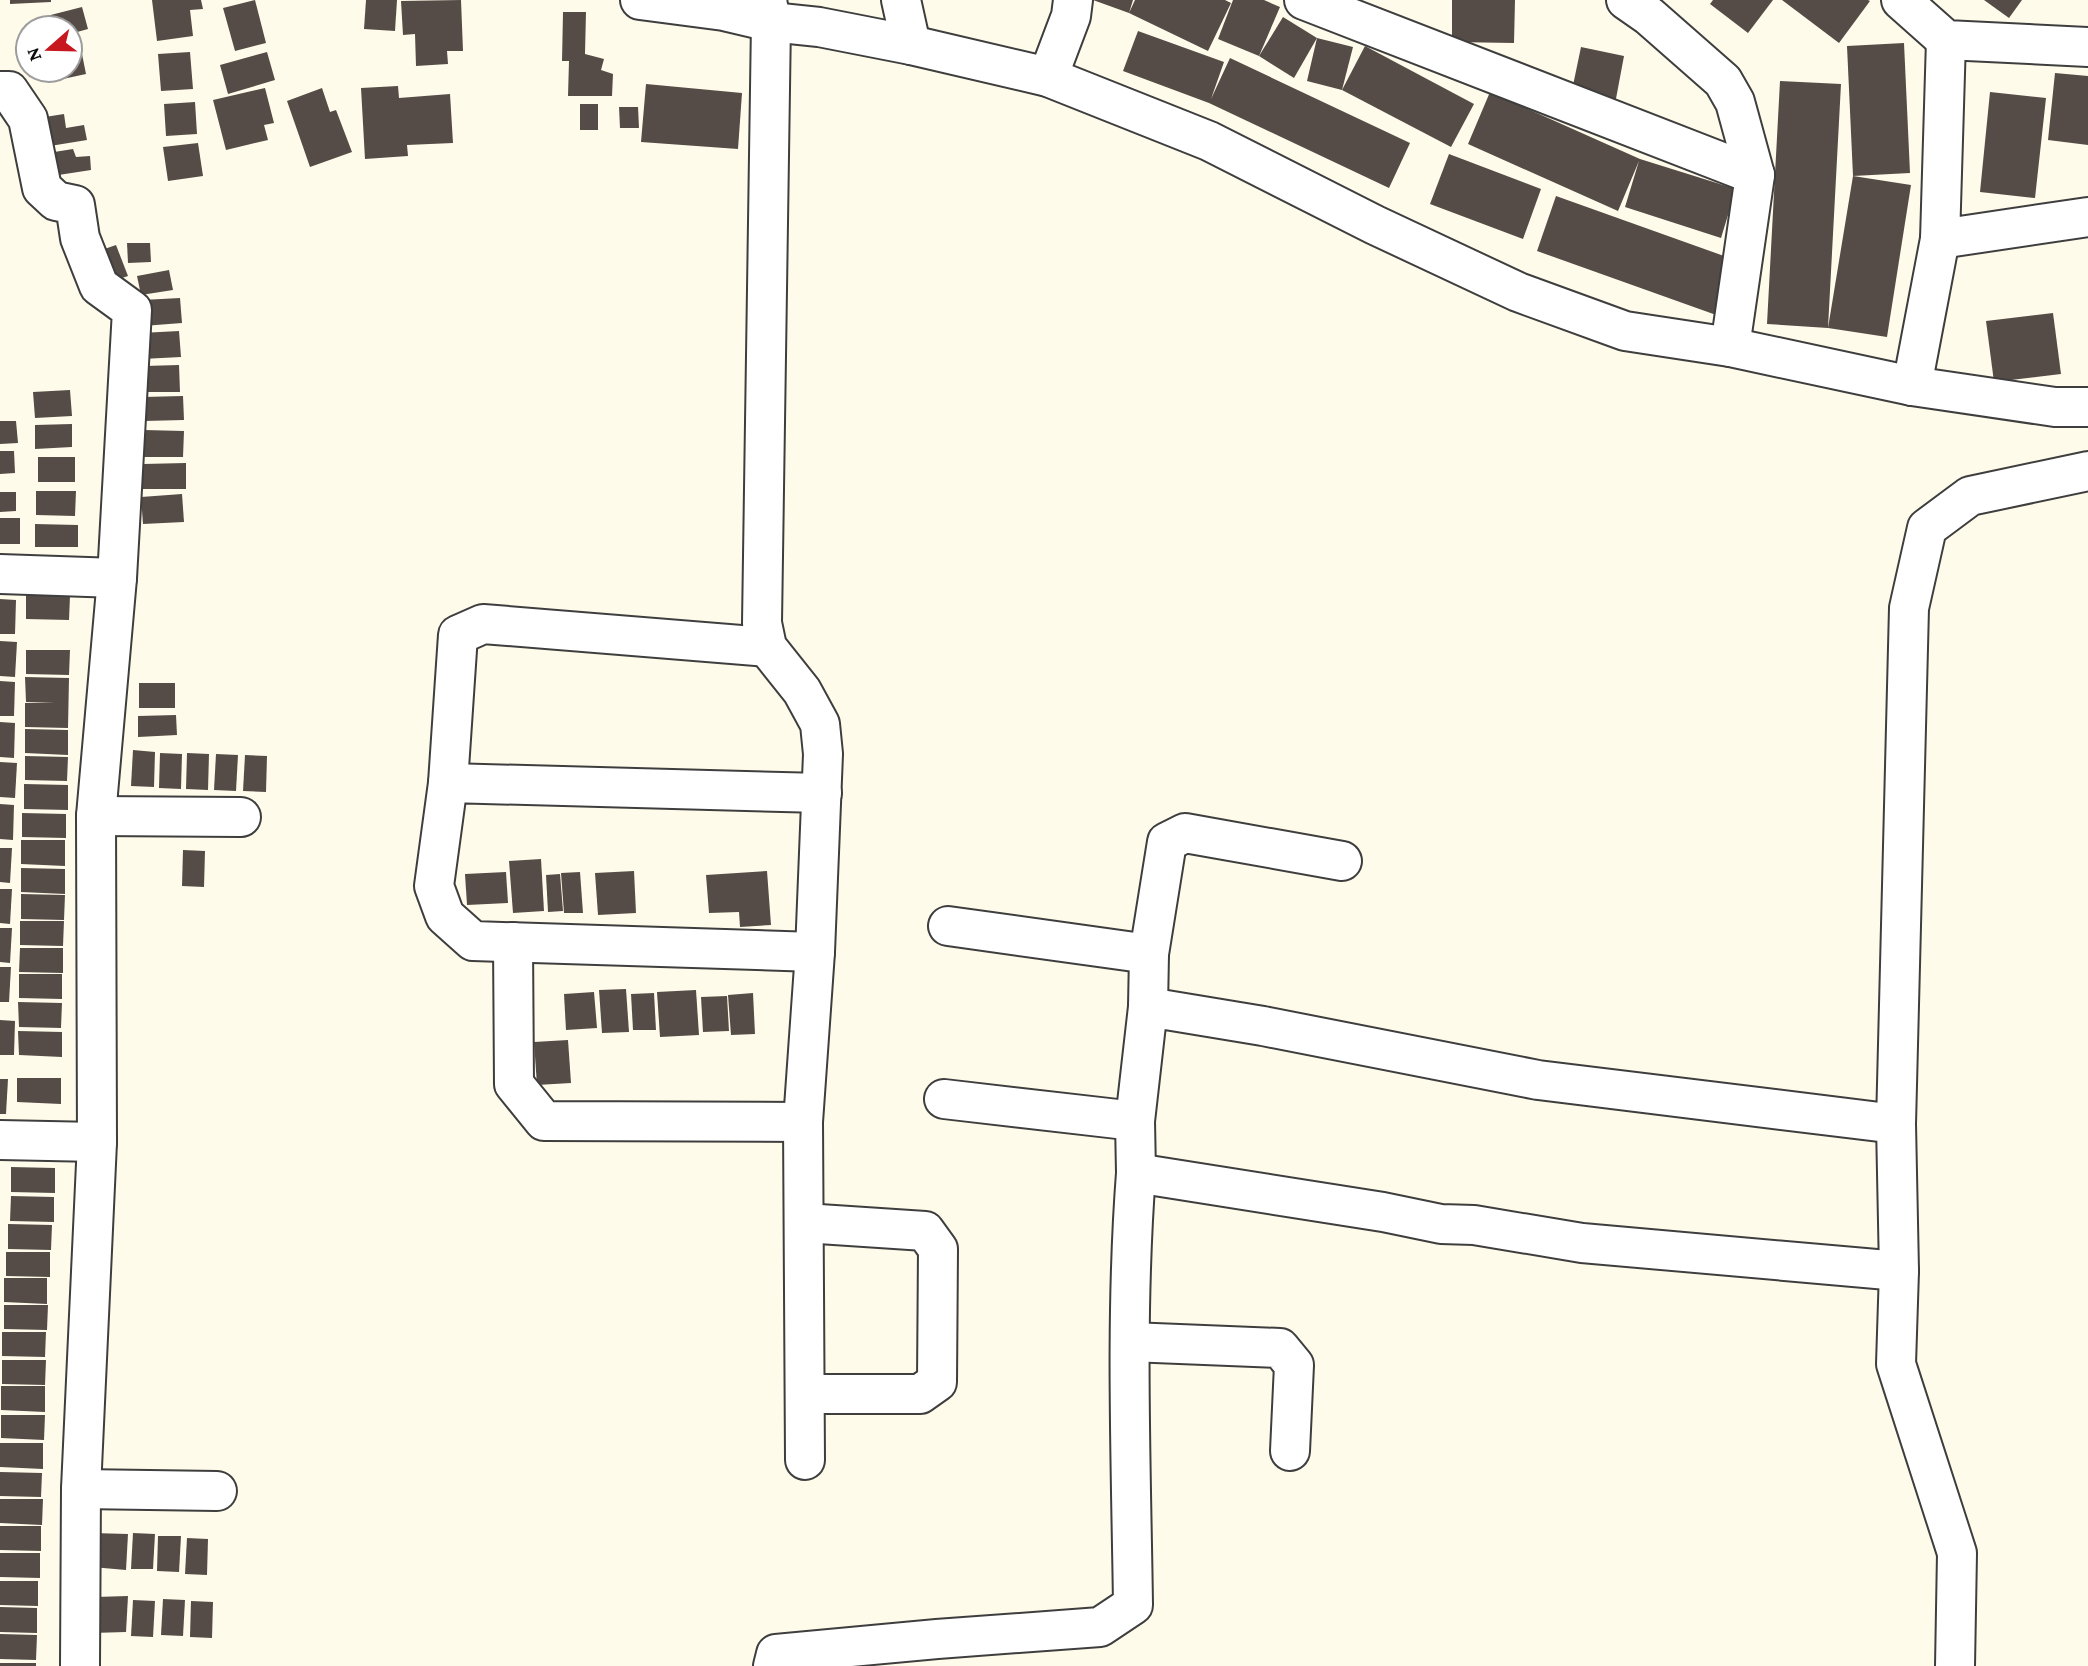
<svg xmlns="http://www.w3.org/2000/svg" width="2088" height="1666" font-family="'Crimson Pro',serif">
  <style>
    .building { fill: #554c47 }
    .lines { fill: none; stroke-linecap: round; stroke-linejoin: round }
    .minor-casing { stroke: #3e3e3e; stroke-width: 42 }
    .minor { stroke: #fff; stroke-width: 38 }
  </style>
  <rect width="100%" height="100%" fill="#fffbea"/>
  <g class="building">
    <path d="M10,0H51V2L10,4Z"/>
    <path d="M152,0H201L203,9L190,10L193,36L157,41Z"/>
    <path d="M255,0L266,43L235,51L223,8Z"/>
    <path d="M366,0H397L395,31L364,29Z"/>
    <path d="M461,0L463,51H447L448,64L416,66L415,34L403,35L401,1Z"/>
    <path d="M1093,0H1133L1129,13L1135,0H1225L1231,3L1208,51L1129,13Z"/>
    <path d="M1233,0H1264L1280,7L1259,56L1218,39Z"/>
    <path d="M1452,0H1515L1514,43L1452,42Z"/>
    <path d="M1713,0H1773L1748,33L1710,4Z"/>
    <path d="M1782,0H1868L1870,1L1839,43Z"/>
    <path d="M1984,0H2022L2009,18Z"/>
    <path d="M82,7L88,29L70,34V28H38L35,19Z"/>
    <path d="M563,12H586L585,54L604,59L601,70L613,74L612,96H568L569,61H562Z"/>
    <path d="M1283,17L1317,38L1294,78L1259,56Z"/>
    <path d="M1138,31L1224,62L1211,99L1230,58L1410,143L1389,188L1209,103L1123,71Z"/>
    <path d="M1317,38L1353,47L1342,90L1307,81Z"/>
    <path d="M1904,43L1910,173L1853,176L1847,46Z"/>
    <path d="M1365,46L1474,104L1451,147L1342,90Z"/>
    <path d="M1581,47L1624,56L1615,104L1571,95Z"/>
    <path d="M81,49L86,74L49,82L46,70H70V51Z"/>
    <path d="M190,52L193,89L161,91L158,54Z"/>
    <path d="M267,52L275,80L228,94L220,65Z"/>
    <path d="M2055,73L2088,76V145L2048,140Z"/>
    <path d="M1780,81L1841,84L1828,328L1853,176L1911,185L1887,337L1828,328L1767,324Z"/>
    <path d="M646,84L742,93L738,149L641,142Z"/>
    <path d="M398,86L399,98L450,94L453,143L407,145L408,156L365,159L361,88Z"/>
    <path d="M265,88L274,123L264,125L268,140L226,150L213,100Z"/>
    <path d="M322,88L330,112L336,110L352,152L310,167L287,101Z"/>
    <path d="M1490,92L1640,159L1736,189L1721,238L1625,207L1639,161L1618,211L1468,144Z"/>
    <path d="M1990,92L2046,98L2035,198L1980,192Z"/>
    <path d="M195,102L197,134L166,136L164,104Z"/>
    <rect x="580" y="104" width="18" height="26"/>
    <path d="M619,107H638L639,128H620Z"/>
    <path d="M64,114L66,128L84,125L87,140L50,146L45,117Z"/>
    <path d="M198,143L203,176L168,181L163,147Z"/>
    <path d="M73,149L76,157L90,156L91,170L52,176L48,153Z"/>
    <path d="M1449,154L1541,189L1523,239L1430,204Z"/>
    <path d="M1556,196L1738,261L1719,316L1537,251Z"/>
    <path d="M127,243H150L151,262L128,263Z"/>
    <path d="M116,245L128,276L107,283L96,252Z"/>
    <path d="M169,270L173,290L141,295L137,276Z"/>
    <path d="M180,298L182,323L143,326L142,300Z"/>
    <path d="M2053,313L2061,374L1994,382L1986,321Z"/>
    <path d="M179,331L181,357L142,359L141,333Z"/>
    <path d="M179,365L180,392H144V366Z"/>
    <path d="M70,390L72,416L35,418L33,392Z"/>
    <path d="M183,396L184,420L144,421L143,397Z"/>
    <path d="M0,421H16L18,443L0,444Z"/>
    <path d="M72,424V447L35,449V425Z"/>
    <path d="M144,430L184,431L183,457H144Z"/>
    <path d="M0,451H14L15,473L0,474Z"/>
    <rect x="38" y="457" width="37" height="25"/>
    <path d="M186,463V489H143V464Z"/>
    <path d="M36,491H76L75,516L36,515Z"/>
    <path d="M0,492H16V511L0,512Z"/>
    <path d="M182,494L184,522L143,524L141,497Z"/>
    <rect x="0" y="518" width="20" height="26"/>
    <path d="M35,524L78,525V547H35Z"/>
    <path d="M26,595L70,596L69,620L26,619Z"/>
    <path d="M0,599L16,600L15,634H0Z"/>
    <path d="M0,641L17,642L15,677L0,676Z"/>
    <path d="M26,650H70L69,675L26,674Z"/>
    <path d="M25,677L69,678L68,728L25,727V703L55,702H26Z"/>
    <path d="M0,681L15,682L14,716H0Z"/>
    <rect x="139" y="683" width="36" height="25"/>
    <path d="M176,715L177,735L138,737V716Z"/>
    <path d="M0,722L15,723L14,758L0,757Z"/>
    <path d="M25,729L68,730V755L25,753Z"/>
    <path d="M133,750L155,752L154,787L131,786Z"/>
    <path d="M160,753L182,754L181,789L159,788Z"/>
    <path d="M187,753L209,754L208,790L186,789Z"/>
    <path d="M216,754L238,755L236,791L214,790Z"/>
    <path d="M245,755L267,756L266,792L243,791Z"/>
    <path d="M25,756L68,757L67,781L25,780Z"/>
    <path d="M0,762L17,763L15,798L0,797Z"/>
    <path d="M24,784L68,785V810L24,809Z"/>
    <path d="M0,804L14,805L13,840L0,839Z"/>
    <path d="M22,813L66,814V838L22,837Z"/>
    <path d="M21,840H65V866L21,864Z"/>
    <path d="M0,848H12L10,883L0,882Z"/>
    <path d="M183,850L205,851L204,887L182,886Z"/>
    <path d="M541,859L544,911L513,913L509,861Z"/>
    <path d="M21,868L65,869V894L21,892Z"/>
    <path d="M634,871L636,913L598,915L595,873Z"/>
    <path d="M767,871L771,925L740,927L739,912L709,913L706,875Z"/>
    <path d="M506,872L508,903L467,905L465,874Z"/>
    <path d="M580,872L583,913H564L561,873Z"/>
    <path d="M560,874L563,911L548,912L546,875Z"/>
    <path d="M0,889H12L10,924L0,923Z"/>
    <path d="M21,894L65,895L64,920L21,919Z"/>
    <path d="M20,921H64L63,946L20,945Z"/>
    <path d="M0,928H12L10,963L0,962Z"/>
    <path d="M20,948H63V973L19,972Z"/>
    <path d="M0,967H11L9,1002H0Z"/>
    <path d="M19,974H62V999L19,998Z"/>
    <path d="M626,989L629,1032L602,1033L599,990Z"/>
    <path d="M696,990L699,1035L660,1037L657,992Z"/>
    <path d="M594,992L597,1028L566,1030L564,994Z"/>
    <path d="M654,993L656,1030H633L631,994Z"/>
    <path d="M753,993L755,1034L731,1035L728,995Z"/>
    <path d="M727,996L729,1031L703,1032L701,997Z"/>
    <path d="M18,1002L62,1003L61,1028L19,1027Z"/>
    <path d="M0,1020L15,1021L14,1055H0Z"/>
    <path d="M18,1031L62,1032V1057L19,1055Z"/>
    <path d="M568,1040L571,1083L537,1085L534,1042Z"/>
    <path d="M17,1078H61V1104L17,1102Z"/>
    <path d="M0,1079H8L6,1114H0Z"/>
    <path d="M11,1167L55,1168V1193L11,1192Z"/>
    <path d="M11,1196L54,1197V1222L10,1221Z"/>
    <path d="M8,1224L52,1225L51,1250L8,1249Z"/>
    <path d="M6,1252H50V1277L6,1276Z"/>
    <path d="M4,1278H47V1304L4,1302Z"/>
    <path d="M4,1305H48L47,1330L4,1329Z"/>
    <path d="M2,1332H46L45,1357L2,1356Z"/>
    <path d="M2,1360H46L45,1385L2,1384Z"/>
    <path d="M1,1386H45V1412L1,1410Z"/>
    <path d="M1,1415H45L44,1440L1,1438Z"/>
    <path d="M0,1443H43V1469L0,1467Z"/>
    <path d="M0,1472L42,1473L41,1497L0,1496Z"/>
    <path d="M0,1499H43L42,1525L0,1523Z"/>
    <path d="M0,1526H41V1551L0,1550Z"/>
    <path d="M92,1533L128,1534L126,1570L92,1567Z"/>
    <path d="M133,1533L155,1534L153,1569H131Z"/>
    <path d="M158,1536H181L179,1572L157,1571Z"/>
    <path d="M187,1538L208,1539L207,1575L185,1574Z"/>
    <path d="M0,1553H40V1578L0,1577Z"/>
    <path d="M0,1581H38V1606L0,1605Z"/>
    <path d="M128,1596L126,1632L92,1633L95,1597Z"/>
    <path d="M163,1599L185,1600L183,1636L161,1635Z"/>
    <path d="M133,1600L155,1601L153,1637L131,1636Z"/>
    <path d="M191,1601L213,1602L212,1638L190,1637Z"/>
    <path d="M0,1607L37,1608V1633L0,1632Z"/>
    <path d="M0,1634L37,1635L36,1660L0,1659Z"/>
    <rect x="0" y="1663" width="36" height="3"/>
  </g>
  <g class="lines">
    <defs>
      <g id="minor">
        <path d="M640,0L724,11L771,22L819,27L911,45L1048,77L1209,141L1375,225L1518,292L1625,331L1730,347L1912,386L2055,407H2088"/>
        <path d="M767,0L771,22L762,623L767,647L802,691L820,724L823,754L815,952L803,1122L805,1460"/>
        <path d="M901,0L911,45"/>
        <path d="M1304,0L1755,175"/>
        <path d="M1626,0L1649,16L1723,81L1735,102L1755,175L1730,347"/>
        <path d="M1901,0L1946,40L2088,47"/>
        <path d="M1946,40L1940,239L2088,217"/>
        <path d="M1048,77L1071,16L1073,0"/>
        <path d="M0,91H9L28,119L42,188L56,201L75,205L80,238L99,286L132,310L117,578L96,816L97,1142L81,1489L80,1666"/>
        <path d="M1912,386L1940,239"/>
        <path d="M0,574L117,578"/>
        <path d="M448,783L458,635L483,624L767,647"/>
        <path d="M96,816L241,817"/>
        <path d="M948,926L1149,954"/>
        <path d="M513,942L514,1084L544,1121L803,1122"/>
        <path d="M815,952L473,941L445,916L434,886L448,783L822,793"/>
        <path d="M1148,1007L1149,954L1167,842L1185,833L1342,861"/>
        <path d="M944,1099L1135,1121"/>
        <path d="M0,1140L97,1142"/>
        <path d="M1136,1173L1135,1121L1148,1007L1263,1026L1538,1080L1896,1124"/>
        <path d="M804,1223L925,1231L938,1249L937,1382L920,1394H805"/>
        <path d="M1130,1342L1280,1348L1294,1365L1290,1451"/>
        <path d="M81,1489L217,1491"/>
        <path d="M773,1666L776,1654L937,1639L1100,1627L1133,1605C1131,1461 1125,1316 1136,1173L1383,1212L1441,1224L1474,1225L1582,1243L1899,1271"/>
        <path d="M1955,1666L1957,1553L1896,1364L1899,1271L1896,1124L1909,608L1927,528L1970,496L2088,471"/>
      </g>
    </defs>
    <use href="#minor" class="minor-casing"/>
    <use href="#minor" class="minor"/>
  </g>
  <g transform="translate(49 49) rotate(250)"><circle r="33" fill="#ffffff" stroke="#9d9d9d" stroke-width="2"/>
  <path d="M0-5L12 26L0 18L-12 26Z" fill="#c6181e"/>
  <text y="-10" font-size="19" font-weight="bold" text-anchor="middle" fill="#0b0b0b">N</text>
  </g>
</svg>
